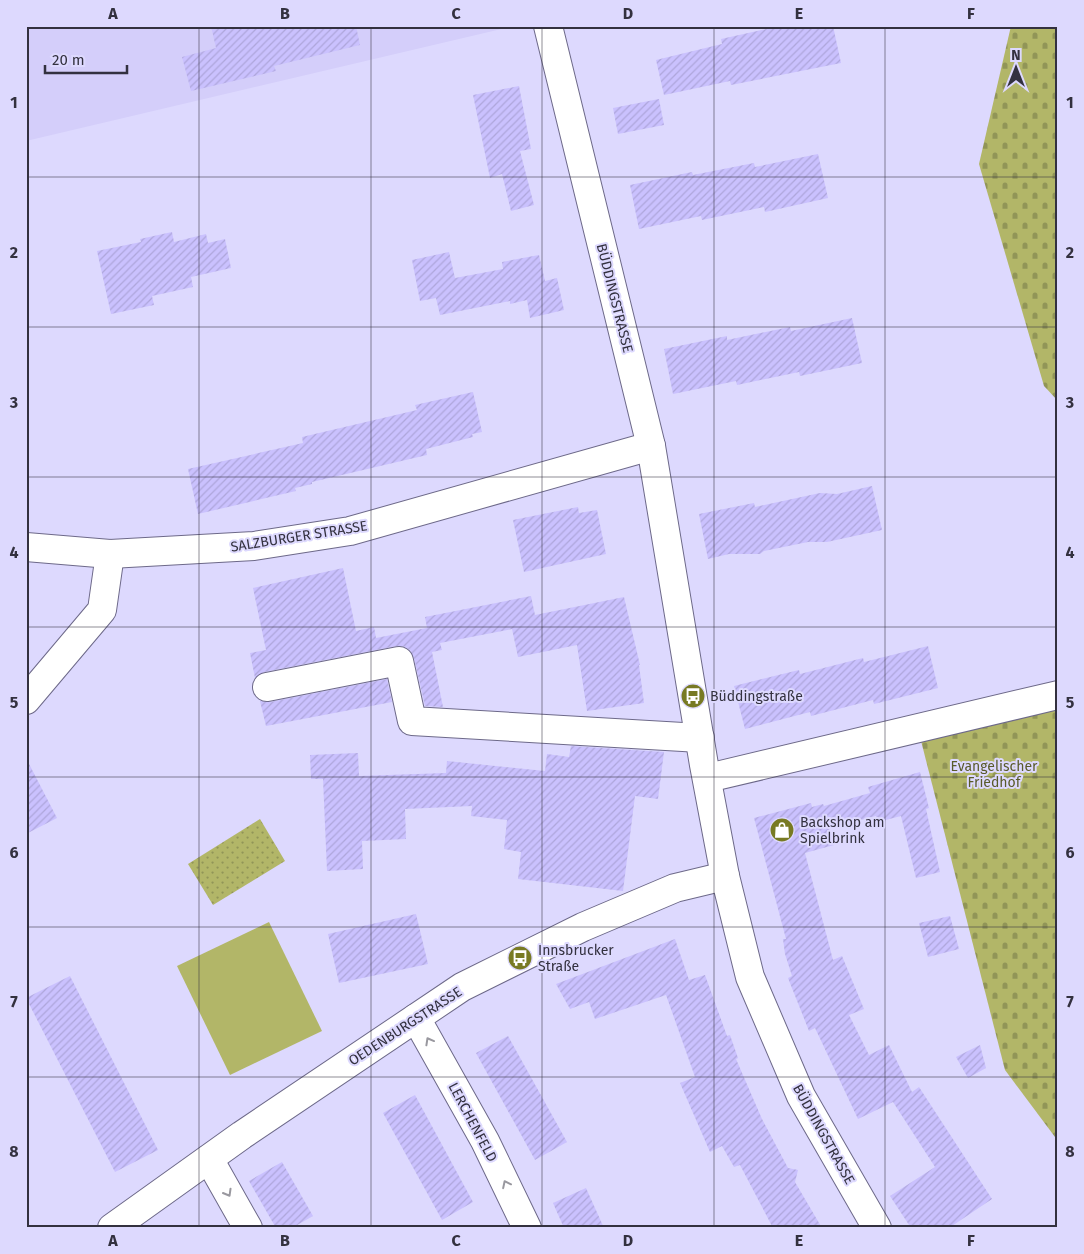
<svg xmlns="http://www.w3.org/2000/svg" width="1084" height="1254" font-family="'Fira Sans',sans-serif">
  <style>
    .built { fill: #d4cefa }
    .cemetery { fill: url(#cemetery-stones) }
    .park { fill: url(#park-dots) }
    .garden { fill: #b2b668 }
    .building { fill: url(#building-hatch) }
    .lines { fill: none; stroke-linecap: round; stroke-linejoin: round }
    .minor-casing { stroke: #6d6989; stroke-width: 30 }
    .minor { stroke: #fff; stroke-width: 28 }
    .oneway { stroke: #99989f }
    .grid { fill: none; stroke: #33313f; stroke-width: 1; stroke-opacity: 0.55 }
    .labels { text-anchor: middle; stroke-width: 4; stroke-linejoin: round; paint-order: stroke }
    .street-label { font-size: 14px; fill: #33313f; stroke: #ddd9fe }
    .poi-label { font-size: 14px; fill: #33313f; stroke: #ddd9fe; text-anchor: start }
    .park-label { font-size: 14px; fill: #595b2b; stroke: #ddd9fe }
    .neatline { fill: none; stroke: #33313f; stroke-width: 2 }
    .grid-label { font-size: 16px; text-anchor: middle; font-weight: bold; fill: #33313f }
  </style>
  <defs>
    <pattern id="cemetery-stones" width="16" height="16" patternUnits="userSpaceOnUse" patternTransform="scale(1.25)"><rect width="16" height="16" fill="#b2b668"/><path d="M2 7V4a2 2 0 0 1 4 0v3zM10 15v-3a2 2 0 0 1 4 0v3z" fill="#919557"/></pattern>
    <pattern id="park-dots" width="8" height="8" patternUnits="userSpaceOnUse" patternTransform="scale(1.25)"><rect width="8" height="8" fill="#b2b668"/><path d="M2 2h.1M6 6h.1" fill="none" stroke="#919557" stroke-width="1.8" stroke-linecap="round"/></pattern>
    <pattern id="building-hatch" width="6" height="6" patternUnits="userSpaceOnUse" patternTransform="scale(1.25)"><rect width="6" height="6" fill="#cac1fe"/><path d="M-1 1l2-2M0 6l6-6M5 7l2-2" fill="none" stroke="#aea6db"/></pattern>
  </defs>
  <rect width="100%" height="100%" fill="#ddd9fe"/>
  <path class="built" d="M26,26H514L26,141Z"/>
  <g class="cemetery">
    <path d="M1011,26H1058V401L1044,386L979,164Z"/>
    <path d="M1058,693V1141L1005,1070L918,729Z"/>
  </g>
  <path class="park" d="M260,819L285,861L213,905L188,864Z"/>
  <path class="garden" d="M269,922L322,1031L230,1075L177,966Z"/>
  <g class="building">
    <path d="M211,26H356L360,45L274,66L276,71L191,91L182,57L216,48Z"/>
    <path d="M780,26H833L841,63L731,85L730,81L664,95L656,60L722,44L721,39Z"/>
    <path d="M519,86L531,149L520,151L534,205L511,211L502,174L490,178L473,95Z"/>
    <path d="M659,99L664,125L618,134L613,108Z"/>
    <path d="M818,154L828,198L765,212L764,207L702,220L701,216L639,229L630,185L692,172L693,175L754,163L755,167Z"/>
    <path d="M172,232L174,242L206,234L208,243L225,239L231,268L191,277L193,287L152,296L154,305L111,314L97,251L141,242L140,239Z"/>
    <path d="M449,252L455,278L503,269L502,262L539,255L545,281L557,278L564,310L530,318L527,300L510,304V301L440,315L436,298L420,301L412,260Z"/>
    <path d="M852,318L862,363L800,376L799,372L737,385L736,381L673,394L664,349L727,336V340L790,327L791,331Z"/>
    <path d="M473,392L482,432L472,434L473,437L426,449L427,455L312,482V484L295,488L296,491L198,514L188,469L303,443L302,437L417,410L415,405Z"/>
    <path d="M872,486L882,530L827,542H808L764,551L760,554H729L708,559L699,514L754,503L755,507L820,493L837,494Z"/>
    <path d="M578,507L579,513L597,510L606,554L524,572L513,520Z"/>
    <path d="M343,568L356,631L374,627L376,638L427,628L425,617L531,596L535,615L624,597L640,665H639L644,703L587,711L577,645L518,657L512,629L440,643L442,650L432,652L443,707L425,706L414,658L410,650L403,646H396L264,672L255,678L250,653L266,650L253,588Z"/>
    <path d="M928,646L938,688L874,704L873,700L811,716L810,712L745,729L734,686L799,670L800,674L863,658L864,662Z"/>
    <path d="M387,679L392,702L266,726L260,701L270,702Z"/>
    <path d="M571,746L664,752L658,799L635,796L623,891L518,879L521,852L504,849L507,820L471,816L472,806L405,809L406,839L362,841L363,869L327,871L323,779H311L310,755L358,753L359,776L446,773L447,761L545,771L547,754L569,757Z"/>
    <path d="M26,758L57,818L26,834Z"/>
    <path d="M920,772L929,808L926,809L940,872L916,878L901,816L878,822L876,816L829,828L834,845L805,853L833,960L842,956L864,1009L849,1015L869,1055L889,1045L912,1092L919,1087L992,1199L949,1228H911L890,1196L935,1167L893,1102L858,1119L815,1028L809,1031L788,978L792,976L785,954L783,939H786L754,818L811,803L812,807L823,804L824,806L870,793L868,787Z"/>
    <path d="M416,914L428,964L339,983L328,934Z"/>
    <path d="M950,916L959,949L928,957L919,923Z"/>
    <path d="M675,939L689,980L705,975L727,1036L730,1035L738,1058L736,1059L762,1119L788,1168L798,1170L795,1182L822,1228H773L740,1165L734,1167L722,1146L710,1152L680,1083L695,1077L666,995L595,1019L589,1002L570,1009L556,984Z"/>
    <path d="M70,976L158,1150L115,1172L26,998Z"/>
    <path d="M508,1036L567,1142L535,1160L476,1053Z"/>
    <path d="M980,1045L986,1068L968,1078L956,1057Z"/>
    <path d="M415,1095L473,1202L442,1220L383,1113Z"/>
    <path d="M282,1162L313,1216L292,1228H276L249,1181Z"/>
    <path d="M586,1188L604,1228H564L553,1203Z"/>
  </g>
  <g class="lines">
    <defs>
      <g id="minor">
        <path d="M548,26L651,446L704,765L725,876L750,977L801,1096L877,1228"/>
        <path d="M26,547L110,554L254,546L350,531L651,446"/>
        <path d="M267,687L399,661L412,721L700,738"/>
        <path d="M26,700L102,610L110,554"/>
        <path d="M708,778L1058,695"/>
        <path d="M416,1018L485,1141L527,1228"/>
        <path d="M209,1159L248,1228"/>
        <path d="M112,1228L242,1135L462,987L583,927L675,888L725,876"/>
      </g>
    </defs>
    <use href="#minor" class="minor-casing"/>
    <use href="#minor" class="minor"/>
  </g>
  <defs><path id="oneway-chevron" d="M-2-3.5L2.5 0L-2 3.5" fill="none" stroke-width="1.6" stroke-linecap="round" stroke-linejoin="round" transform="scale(1.25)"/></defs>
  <g class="oneway">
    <use href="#oneway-chevron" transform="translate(429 1041) rotate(-119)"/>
    <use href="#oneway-chevron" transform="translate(506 1184) rotate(-116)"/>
    <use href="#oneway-chevron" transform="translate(228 1193) rotate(60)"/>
  </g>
  <path class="grid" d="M199,26V1228M371,26V1228M542,26V1228M714,26V1228M885,26V1228M26,177H1058M26,327H1058M26,477H1058M26,627H1058M26,777H1058M26,927H1058M26,1077H1058"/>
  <defs>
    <symbol id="bus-disc" viewBox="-11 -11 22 22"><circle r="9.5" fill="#787a23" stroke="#ddd9fe"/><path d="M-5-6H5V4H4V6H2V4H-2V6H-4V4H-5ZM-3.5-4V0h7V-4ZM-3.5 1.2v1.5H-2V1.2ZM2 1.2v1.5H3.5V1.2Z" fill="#fff"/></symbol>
    <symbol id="shop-disc" viewBox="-11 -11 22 22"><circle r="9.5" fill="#787a23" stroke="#ddd9fe"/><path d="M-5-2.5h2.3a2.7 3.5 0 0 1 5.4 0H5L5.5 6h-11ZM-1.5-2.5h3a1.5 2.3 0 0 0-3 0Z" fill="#fff"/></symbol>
  </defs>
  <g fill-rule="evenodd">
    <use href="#bus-disc" x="679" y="682" width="28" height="28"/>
    <use href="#shop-disc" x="768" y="816" width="28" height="28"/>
    <use href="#bus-disc" x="506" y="944" width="28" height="28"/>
  </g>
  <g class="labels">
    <g class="street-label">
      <text transform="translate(615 298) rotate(76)" y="5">BÜDDINGSTRASSE</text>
      <text transform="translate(299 536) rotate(-9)" y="5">SALZBURGER STRASSE</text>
      <text transform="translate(405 1026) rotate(-33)" y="5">OEDENBURGSTRASSE</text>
      <text transform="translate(473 1122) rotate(62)" y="5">LERCHENFELD</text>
      <text transform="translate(824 1134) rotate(61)" y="5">BÜDDINGSTRASSE</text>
    </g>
    <g class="poi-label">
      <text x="710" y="701">Büddingstraße</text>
      <text x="800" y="827">Backshop am<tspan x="800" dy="16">Spielbrink</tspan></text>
      <text x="538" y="955">Innsbrucker<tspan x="538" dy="16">Straße</tspan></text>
    </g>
    <g class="park-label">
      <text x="994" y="771">Evangelischer<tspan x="994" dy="16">Friedhof</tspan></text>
    </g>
  </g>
  <rect width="1084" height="1254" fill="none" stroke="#ddd9fe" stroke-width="55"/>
  <g transform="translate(1016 68)" stroke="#ddd9fe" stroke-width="4" paint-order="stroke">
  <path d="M0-4L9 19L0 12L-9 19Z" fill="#33313f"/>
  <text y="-8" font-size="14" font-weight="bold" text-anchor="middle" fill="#33313f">N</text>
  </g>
  <path d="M45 65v8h82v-8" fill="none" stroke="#33313f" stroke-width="2.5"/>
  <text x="52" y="65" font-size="15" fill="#33313f" stroke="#ddd9fe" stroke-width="4" paint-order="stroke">20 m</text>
  <rect x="28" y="28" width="1028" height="1198" class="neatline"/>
  <g class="grid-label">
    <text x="113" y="19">A</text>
    <text x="285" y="19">B</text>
    <text x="456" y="19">C</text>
    <text x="628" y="19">D</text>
    <text x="799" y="19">E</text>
    <text x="971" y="19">F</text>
    <text x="14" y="108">1</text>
    <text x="1070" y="108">1</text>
    <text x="14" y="258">2</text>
    <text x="1070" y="258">2</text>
    <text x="14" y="408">3</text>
    <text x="1070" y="408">3</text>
    <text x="14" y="558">4</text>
    <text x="1070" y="558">4</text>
    <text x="14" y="708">5</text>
    <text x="1070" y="708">5</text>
    <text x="14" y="858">6</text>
    <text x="1070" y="858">6</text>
    <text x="14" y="1007">7</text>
    <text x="1070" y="1007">7</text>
    <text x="14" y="1157">8</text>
    <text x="1070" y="1157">8</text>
    <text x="113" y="1246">A</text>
    <text x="285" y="1246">B</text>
    <text x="456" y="1246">C</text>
    <text x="628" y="1246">D</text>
    <text x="799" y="1246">E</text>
    <text x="971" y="1246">F</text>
  </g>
</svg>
